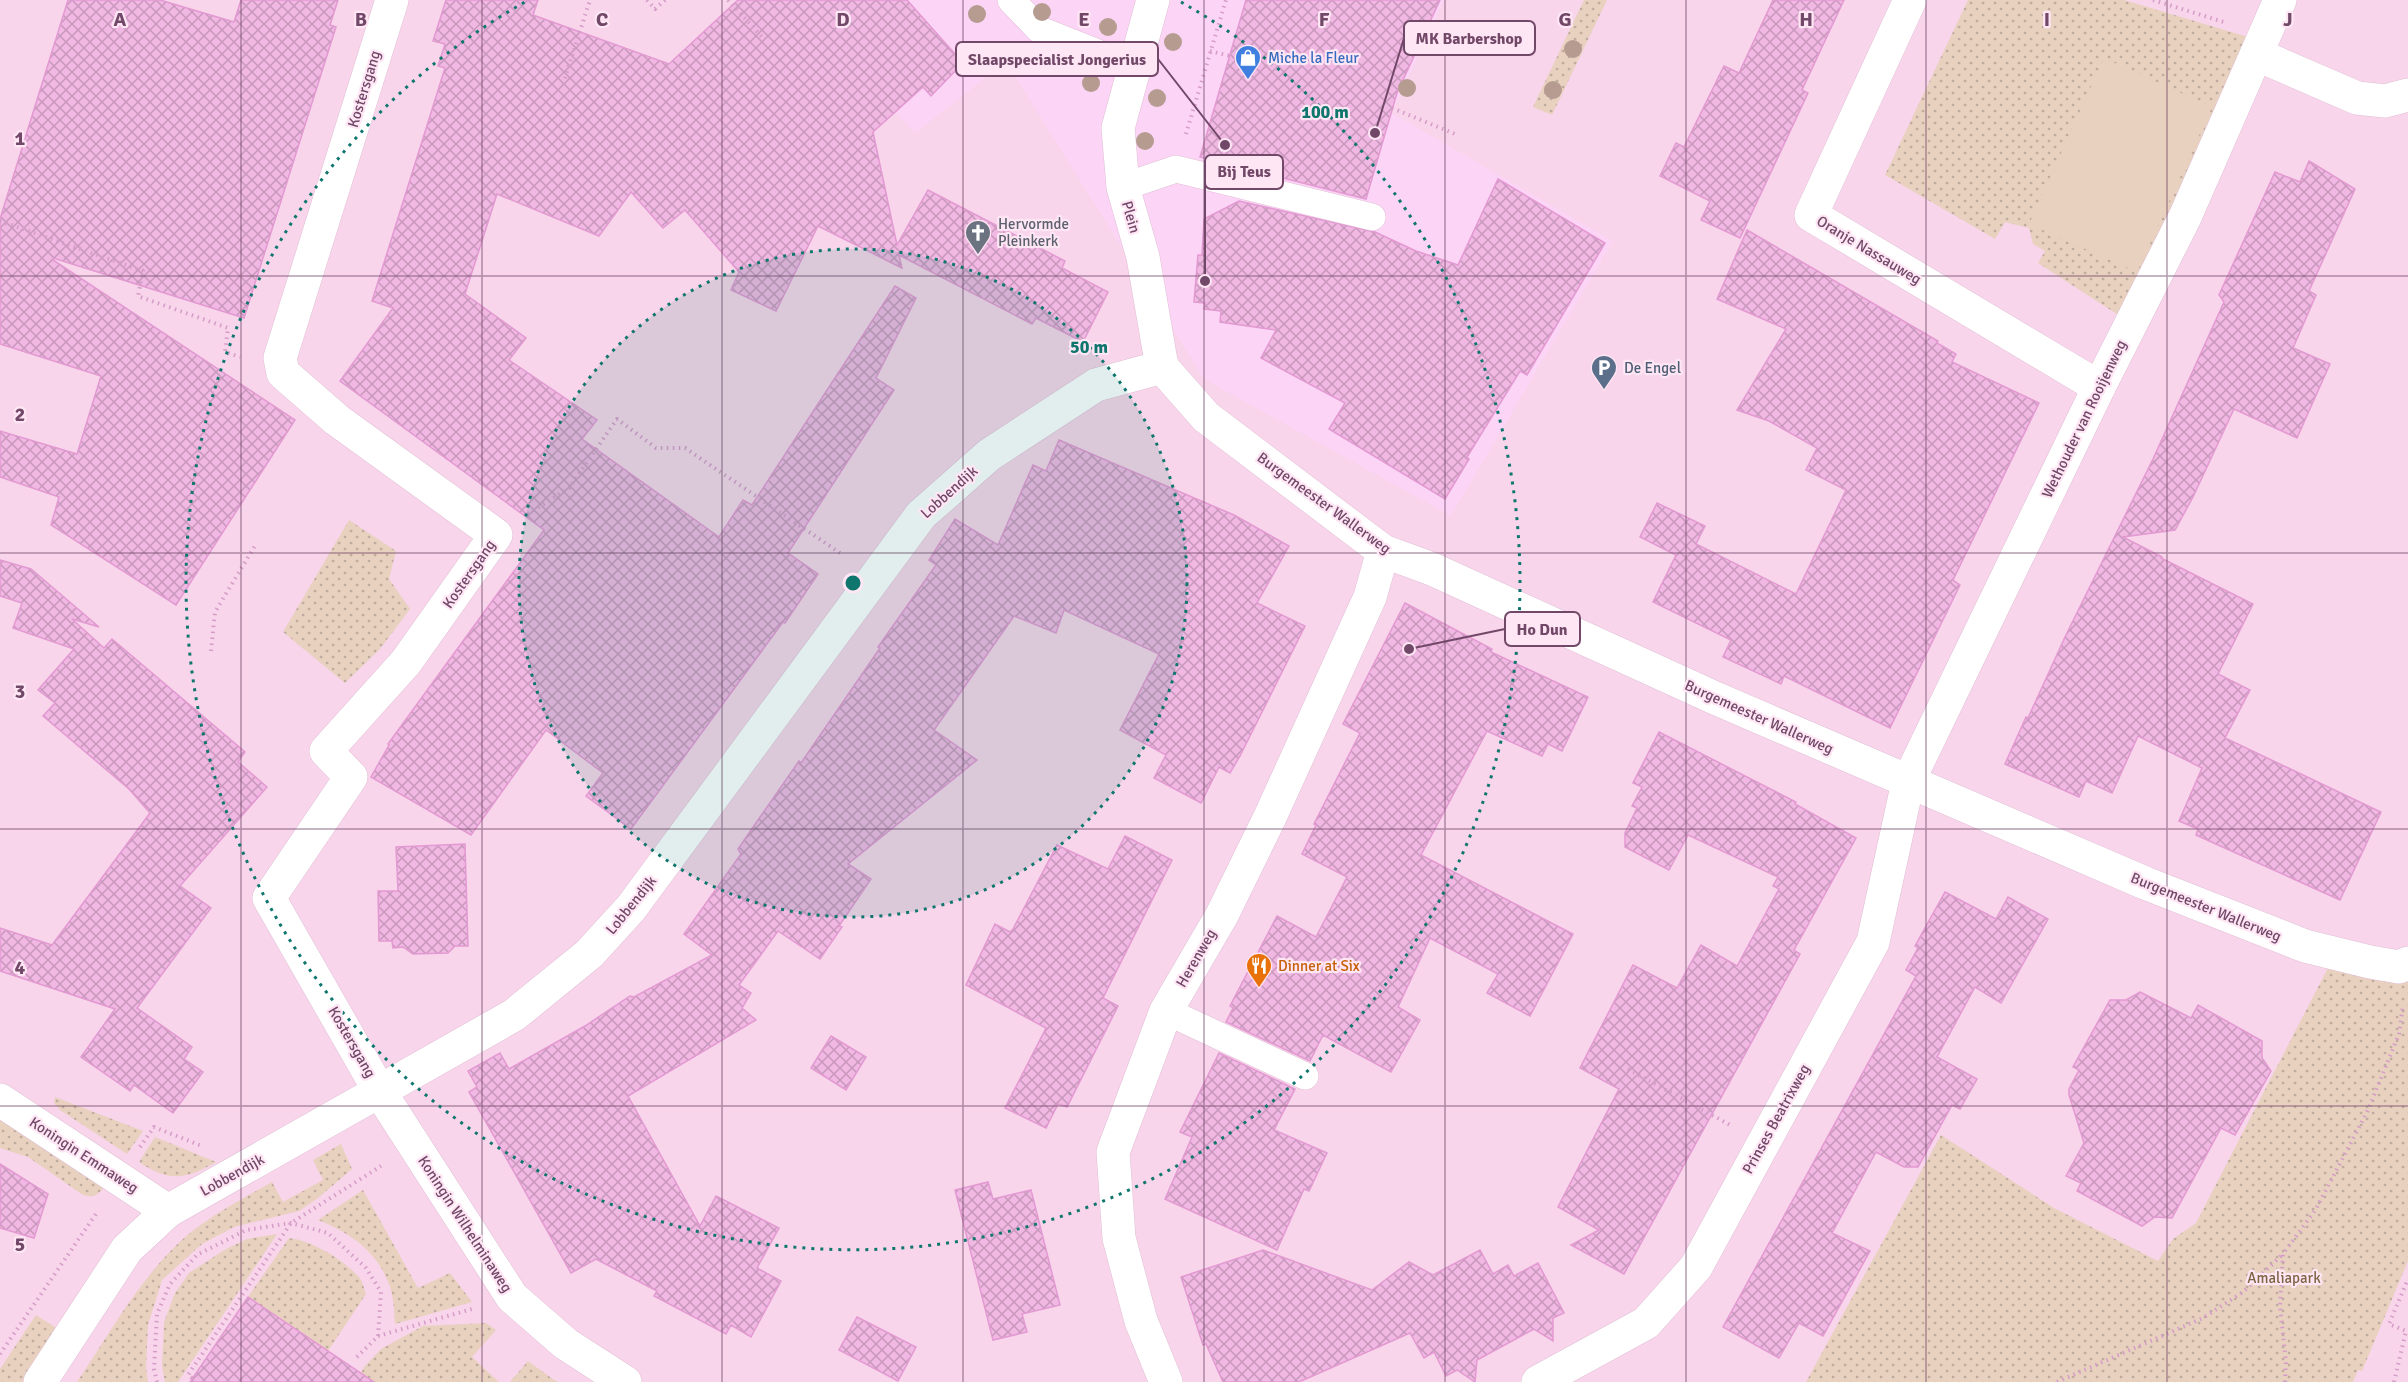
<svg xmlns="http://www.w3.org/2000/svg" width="2408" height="1382" font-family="Signika,sans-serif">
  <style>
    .residential { fill: #f8d5ea }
    .commercial { fill: #fcd4f6 }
    .grass { fill: url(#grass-dots) }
    .garden { fill: #e8d1bf }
    .building { fill: url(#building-cross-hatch); stroke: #e399d2; stroke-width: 1.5 }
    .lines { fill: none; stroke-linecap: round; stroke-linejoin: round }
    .lane-casing { stroke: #e1bfd6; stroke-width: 28 }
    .street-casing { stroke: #e1bfd6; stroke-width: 34 }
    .path { stroke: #d59cc8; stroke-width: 4; stroke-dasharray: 1.5 4.5; stroke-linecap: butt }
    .lane { stroke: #fff; stroke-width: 27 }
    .street { stroke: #fff; stroke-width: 33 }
    .tree { fill: #b69c90 }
    .grid { fill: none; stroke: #724869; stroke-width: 1.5; stroke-opacity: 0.55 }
    .ring { fill: none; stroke: #0f766e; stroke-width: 3; stroke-dasharray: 3 6 }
    .labels { text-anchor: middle; stroke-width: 4.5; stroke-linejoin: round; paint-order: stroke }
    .shop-label { font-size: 15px; fill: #366cbe; stroke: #ffe6f4; text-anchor: start }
    .street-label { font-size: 15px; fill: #724869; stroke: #ffe6f4 }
    .worship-label { font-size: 15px; fill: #5b616d; stroke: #ffe6f4; text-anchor: start }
    .service-label { font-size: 15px; fill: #4e5e75; stroke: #ffe6f4; text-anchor: start }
    .food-label { font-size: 15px; fill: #c56008; stroke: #ffe6f4; text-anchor: start }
    .park-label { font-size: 15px; fill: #7d6443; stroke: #ffe6f4 }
    .grid-label { font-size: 20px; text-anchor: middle; font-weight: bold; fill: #724869; stroke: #ffe6f4; stroke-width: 4.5; stroke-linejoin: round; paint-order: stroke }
    .centre { fill: #0f766e; stroke: #ffe6f4; stroke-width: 3 }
    .ring-label { font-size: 18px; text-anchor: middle; font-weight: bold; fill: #0f766e; stroke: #ffe6f4; stroke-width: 4.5; stroke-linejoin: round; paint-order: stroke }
    .leader { fill: none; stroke: #724869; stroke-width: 2 }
    .callout-dot { fill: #724869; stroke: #ffe6f4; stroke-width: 2 }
    .callout { fill: #ffe6f4; stroke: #724869; stroke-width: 2 }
    .callout-label { font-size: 16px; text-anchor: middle; font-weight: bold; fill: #724869 }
  </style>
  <defs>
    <pattern id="grass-dots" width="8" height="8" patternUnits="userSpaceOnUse" patternTransform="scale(1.5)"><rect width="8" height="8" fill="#e8d1bf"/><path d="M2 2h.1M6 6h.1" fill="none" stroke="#c0ac9f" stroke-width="1.8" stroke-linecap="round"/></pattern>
    <pattern id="building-cross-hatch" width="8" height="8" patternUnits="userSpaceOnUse" patternTransform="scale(1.5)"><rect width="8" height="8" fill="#f1b8e3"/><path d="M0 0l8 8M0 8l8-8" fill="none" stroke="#c898bc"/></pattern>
  </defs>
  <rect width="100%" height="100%" fill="#fce0ef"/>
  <rect class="residential" x="0" y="0" width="2408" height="1382"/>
  <path class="commercial" d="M789,0H1444L1392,113L1613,241L1451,516L1204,379L1006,62L915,133Z"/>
  <g class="grass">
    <path d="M1584,0H1607L1552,115L1533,107Z"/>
    <path d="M1968,0H2124L2248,37L2126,320L2038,263L2045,251L2033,244L2029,228L2005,222L1995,239L1885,175Z"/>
    <path d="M349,520L396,551L389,579L410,609L380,649L345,683L283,632Z"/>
    <path d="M2330,964L2408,973V1261L2362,1371L2358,1370L2353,1382H1806L1941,1135L2054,1208L2158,1261L2173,1239L2196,1223Z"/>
    <path d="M55,1097L143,1131L127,1154L60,1110L54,1103Z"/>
    <path d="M0,1116L105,1186C98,1195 94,1198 83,1195L28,1157L0,1148Z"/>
    <path d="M155,1137L216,1162C186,1180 168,1182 139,1162Z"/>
    <path d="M341,1144L352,1169L318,1198L299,1211L234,1227L202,1244L162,1280L148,1325L146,1368L148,1382H77C110,1333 139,1279 183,1239C209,1216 242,1199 272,1182L283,1202L323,1180L313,1160Z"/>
    <path d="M363,1190L418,1288L450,1273L472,1302L395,1324C394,1312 394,1298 390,1287C378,1252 351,1233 318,1220Z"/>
    <path d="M277,1234L178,1382H165L162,1366L164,1322L175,1293L189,1273L226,1249L247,1239Z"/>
    <path d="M289,1238C313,1241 342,1259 359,1277C363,1282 364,1289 366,1294L328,1351L248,1297Z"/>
    <path d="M36,1315L58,1329L23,1382H0V1369Z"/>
    <path d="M486,1323L496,1330L472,1357L499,1382H364L358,1379L364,1367L381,1349L423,1326Z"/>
    <path d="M528,1361L554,1380L558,1382H510Z"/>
  </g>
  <path class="garden" d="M2104,58L2212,107L2137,272L2029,224Z"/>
  <g class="building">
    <path d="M68,0H160L234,22L241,0H338L330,25L336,27L244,318L53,258V260L295,420L176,605L51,525L59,497L0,477V431L77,454L101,376L0,344V219Z"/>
    <path d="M446,0H538L533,15L669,64L738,0H907L963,63L931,96L923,87L873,132L897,245L928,190L1065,261L1062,268L1108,292L1083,342L1036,318L1032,324L899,255L902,268L818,226L776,311L731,290L739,272L685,210L663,228L631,192L599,236L497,194L465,294L526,338L509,360L597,420L582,439L719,537L743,500L752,505L895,286L916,298L876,378L894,390L788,553L818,574L785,623L783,622L631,829L586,796L603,773L546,730L471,835L371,777L389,745L388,744L544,530L340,381L393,308L372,301L445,68L438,66L445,44L433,41Z"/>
    <path d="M1246,0H1440L1397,93L1366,199L1200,157Z"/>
    <path d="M1773,0H1844L1802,90L1808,93L1740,238L1701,220L1710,201L1660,176L1676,143L1684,147L1724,66L1739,73Z"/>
    <path d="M2309,161L2355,189L2309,291L2316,295L2293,348L2330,364L2297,438L2234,409L2193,497L2175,530L2123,537L2162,557L2161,558L2253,604L2218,674L2250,690L2225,738L2381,812L2340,900L2196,835L2198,829L2179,821L2202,768L2138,736L2112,793L2086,781L2079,797L2005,764L2026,717L2028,718L2065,637L2153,459L2224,302L2219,295L2275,172L2300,182Z"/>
    <path d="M1498,179L1605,243L1527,375L1520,371L1467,457L1469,459L1445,499L1329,429L1345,403L1261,358L1276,330L1220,322L1221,311L1204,309L1205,303L1194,302L1198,255H1202L1204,219L1239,201L1375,232L1416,251L1458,265Z"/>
    <path d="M1747,230L1938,341L1937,343L1956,354L1952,362L2039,403L1953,580L1960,585L1890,728L1784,676L1781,684L1723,657L1731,640L1653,602L1676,555L1640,537L1657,503L1705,526L1696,544L1796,594L1846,490L1806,470L1817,448L1769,421L1737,410L1786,329L1717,299Z"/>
    <path d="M1059,440L1234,515L1289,546L1257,603L1305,626L1240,756L1230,773L1219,767L1201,803L1154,778L1166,755L1120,730L1159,654L1064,610L1056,633L1014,616L934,730L977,760L848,864L871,879L839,926L842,927L820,959L778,931L739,985L751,993L742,1008L756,1020L628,1096L700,1226L716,1196L779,1228L757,1268L781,1281L751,1337L731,1325L726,1334L654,1296L657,1291L596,1259L571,1273L469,1092L477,1087L468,1071L500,1053L509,1069L585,1026L630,996L634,997L712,955L684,934L741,854L738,849L758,820L799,761L801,763L880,648L878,647L936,565L929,560L955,519L998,545L1033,465L1046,471Z"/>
    <path d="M0,560L31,569L99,627L72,619L104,648L112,639L245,752L238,762L267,787L180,886L211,908L137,1008L192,1047L184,1059L203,1072L173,1113L134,1085L130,1091L81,1057L115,1009L0,971V928L52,945L150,813L129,789L43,716L55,703L38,690L74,649L13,628L22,603L0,596Z"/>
    <path d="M1405,603L1492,649L1491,652L1588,697L1562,751L1548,744L1542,756L1487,731L1421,855L1573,934L1530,1016L1487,993L1498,974L1430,938L1398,1007L1420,1020L1391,1072L1323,1035L1310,1061L1226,1022L1233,1008L1230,1006L1277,916L1316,937L1347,877L1302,854L1316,825L1314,824L1360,733L1343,724Z"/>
    <path d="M1659,732L1796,802L1795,804L1856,838L1794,950L1800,954L1624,1274L1571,1245L1599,1230L1558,1207L1619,1089L1580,1068L1633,965L1677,988L1701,945L1737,966L1779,889L1773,886L1778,877L1688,835L1669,870L1625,847V833L1637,808L1632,806L1642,787L1633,783Z"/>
    <path d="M1125,836L1172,860L1103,998L1118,1006L1067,1107L1058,1104L1046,1128L1005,1108L1046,1028L966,985L995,924L1010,932L1013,929L1057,845L1108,869Z"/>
    <path d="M465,844L468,946H455L448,953L413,954L403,947L393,948L392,941H379L378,891H398L396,847Z"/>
    <path d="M1945,892L1996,919L2008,897L2048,919L2001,1003L1975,987L1937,1057L1977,1079L1960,1109L1952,1105L1918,1167H1904L1876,1152L1832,1233L1870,1251L1823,1336L1799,1323L1779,1358L1723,1327L1916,976L1906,970L1918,948L1915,946Z"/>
    <path d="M2140,992L2191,1018L2198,1005L2262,1041V1058L2271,1071L2235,1135L2221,1128L2172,1218L2155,1217L2142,1226L2077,1191L2081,1183L2066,1176L2084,1143L2069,1095V1089L2079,1070L2073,1067L2110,1000H2126Z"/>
    <path d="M831,1036L866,1057L846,1090L811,1068Z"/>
    <path d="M1219,1053L1295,1089L1274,1130L1327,1153L1309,1191L1304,1189L1277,1250L1165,1199L1192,1137L1180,1132Z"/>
    <path d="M0,1164L48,1194L34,1238L0,1228Z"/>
    <path d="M988,1182L993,1199L1031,1190L1060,1305L1022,1314L1027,1332L993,1340L955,1190Z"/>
    <path d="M1263,1250L1372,1290L1409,1262L1433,1275L1480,1250L1493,1274L1508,1265L1514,1276L1538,1263L1564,1313L1553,1318V1341L1534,1329L1477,1360L1475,1382L1457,1370L1446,1376L1434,1352L1424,1358L1410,1333L1299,1382H1223L1206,1344L1203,1345L1181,1277Z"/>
    <path d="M248,1297L374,1382H190Z"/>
    <path d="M857,1317L916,1347L898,1381L839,1350Z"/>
  </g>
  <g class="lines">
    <defs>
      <g id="lane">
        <path d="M1011,0L1040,30L1133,67"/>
        <path d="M1123,187L1176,169L1372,217"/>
        <path d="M1166,1011L1305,1076"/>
      </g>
      <g id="street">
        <path d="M392,0L280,358L283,373L337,420L496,535L406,662L326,751L351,777L269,898L380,1092L512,1297L566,1344L625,1382"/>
        <path d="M1153,0L1118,128L1123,187L1143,257L1162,367"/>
        <path d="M1910,0L1811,215L2099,387"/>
        <path d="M2258,55L2357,98L2385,101L2408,95"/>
        <path d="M1162,367L1206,417L1383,551L1432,569L1715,698L2145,883L2305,946L2370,962L2399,967L2408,963"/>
        <path d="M0,1100L168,1211"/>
        <path d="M40,1382L127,1249L168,1211L514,1015L589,954L631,908L921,515L989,455L1096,385L1162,367"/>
        <path d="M1166,1382L1141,1321L1119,1238L1113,1152L1166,1011L1222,915L1270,817L1370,597L1383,551"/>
        <path d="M1538,1382L1646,1323L1696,1267L1873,942L1908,782L2099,387L2185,217L2280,0"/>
      </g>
    </defs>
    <use href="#lane" class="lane-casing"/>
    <use href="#street" class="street-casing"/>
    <g class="path">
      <path d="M647,0L655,9L665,0"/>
      <path d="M728,0L762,37"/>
      <path d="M2153,0L2227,23"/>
      <path d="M1210,51L1230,56"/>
      <path d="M563,84L590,0"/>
      <path d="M1392,108L1455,134"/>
      <path d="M1186,134L1226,0"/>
      <path d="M0,221L143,271L138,296L228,328L225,352L240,357"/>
      <path d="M528,514L569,488L617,419L656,448H685L843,555"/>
      <path d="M211,651L215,612L256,544"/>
      <path d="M1628,1069L1730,1125"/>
      <path d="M140,1147L154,1127L202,1146"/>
      <path d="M378,1336L472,1309"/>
      <path d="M0,1354L98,1211"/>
      <path d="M192,1378L188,1375L291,1223L381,1166"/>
      <path d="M157,1382L154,1369L157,1314L170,1284L197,1255L246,1230L291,1223L328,1233L366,1268L381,1292L378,1336L354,1360"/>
      <path d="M2057,1382L2203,1318L2243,1292L2283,1254"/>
      <path d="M2285,1382L2286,1362L2280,1307L2283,1254L2316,1209L2368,1110L2399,1034L2403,1005"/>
      <path d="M2394,1382L2406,1331L2389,1324L2408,1279"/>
    </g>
    <use href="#lane" class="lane"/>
    <use href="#street" class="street"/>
  </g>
  <g class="tree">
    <circle cx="1042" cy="12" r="9"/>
    <circle cx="977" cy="14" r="9"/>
    <circle cx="1108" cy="27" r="9"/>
    <circle cx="1173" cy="42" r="9"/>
    <circle cx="1426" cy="47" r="9"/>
    <circle cx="1573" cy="49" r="9"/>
    <circle cx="1091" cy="83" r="9"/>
    <circle cx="1407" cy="88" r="9"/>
    <circle cx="1553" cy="90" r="9"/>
    <circle cx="1157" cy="98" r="9"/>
    <circle cx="1145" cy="141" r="9"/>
  </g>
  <path class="grid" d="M241,0V1382M482,0V1382M722,0V1382M963,0V1382M1204,0V1382M1445,0V1382M1686,0V1382M1926,0V1382M2167,0V1382M0,276H2408M0,553H2408M0,829H2408M0,1106H2408"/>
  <circle cx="853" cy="583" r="334" fill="#0f766e" fill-opacity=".12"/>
  <g class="ring">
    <circle cx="853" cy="583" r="334"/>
    <path d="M1181 2A667 667 0 1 1 525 2"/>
  </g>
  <defs>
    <symbol id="shop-pin" viewBox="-11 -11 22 30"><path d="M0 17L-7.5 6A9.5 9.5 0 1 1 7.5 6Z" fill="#3f7fe0" stroke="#ffe6f4"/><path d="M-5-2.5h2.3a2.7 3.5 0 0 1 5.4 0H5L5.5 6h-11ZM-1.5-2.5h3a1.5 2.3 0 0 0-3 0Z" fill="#fff"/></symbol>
    <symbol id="church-pin" viewBox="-11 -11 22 30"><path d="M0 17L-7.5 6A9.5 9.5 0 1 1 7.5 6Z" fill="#6b7280" stroke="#ffe6f4"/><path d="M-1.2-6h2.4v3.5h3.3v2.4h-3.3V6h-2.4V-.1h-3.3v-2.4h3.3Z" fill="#fff"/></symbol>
    <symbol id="parking-pin" viewBox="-11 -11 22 30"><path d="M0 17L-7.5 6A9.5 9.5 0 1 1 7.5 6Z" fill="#5c6f8a" stroke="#ffe6f4"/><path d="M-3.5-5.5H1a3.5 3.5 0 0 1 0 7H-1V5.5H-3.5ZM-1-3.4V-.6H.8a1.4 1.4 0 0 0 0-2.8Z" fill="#fff"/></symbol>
    <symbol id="restaurant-pin" viewBox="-11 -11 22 30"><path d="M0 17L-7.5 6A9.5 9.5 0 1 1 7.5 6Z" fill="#e8710a" stroke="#ffe6f4"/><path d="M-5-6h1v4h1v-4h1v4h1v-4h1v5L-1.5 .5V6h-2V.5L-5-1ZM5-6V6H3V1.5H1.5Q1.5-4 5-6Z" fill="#fff"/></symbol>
  </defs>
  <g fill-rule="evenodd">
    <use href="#shop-pin" x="1233" y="43" width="30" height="40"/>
    <use href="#church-pin" x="963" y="218" width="30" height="40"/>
    <use href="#parking-pin" x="1589" y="353" width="30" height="40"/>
    <use href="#restaurant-pin" x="1244" y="951" width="30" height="40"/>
  </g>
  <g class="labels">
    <g class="shop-label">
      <text x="1268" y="63">Miche la Fleur</text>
    </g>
    <g class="street-label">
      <text transform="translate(364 89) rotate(-73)" y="5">Kostersgang</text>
      <text transform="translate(1131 217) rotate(74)" y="5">Plein</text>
      <text transform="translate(1869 250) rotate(31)" y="5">Oranje Nassauweg</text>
      <text transform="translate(2084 419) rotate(-64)" y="5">Wethouder van Rooijenweg</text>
      <text transform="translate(949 492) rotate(-42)" y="5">Lobbendijk</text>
      <text transform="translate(1324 503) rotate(36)" y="5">Burgemeester Wallerweg</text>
      <text transform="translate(469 574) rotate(-55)" y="5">Kostersgang</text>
      <text transform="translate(1759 717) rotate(24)" y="5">Burgemeester Wallerweg</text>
      <text transform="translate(631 905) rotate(-51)" y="5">Lobbendijk</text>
      <text transform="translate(2206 907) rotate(22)" y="5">Burgemeester Wallerweg</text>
      <text transform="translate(1196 958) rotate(-60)" y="5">Herenweg</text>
      <text transform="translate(352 1042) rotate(60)" y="5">Kostersgang</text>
      <text transform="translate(1776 1119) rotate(-61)" y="5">Prinses Beatrixweg</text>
      <text transform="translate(84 1155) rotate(33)" y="5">Koningin Emmaweg</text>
      <text transform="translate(232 1175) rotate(-29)" y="5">Lobbendijk</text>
      <text transform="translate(465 1224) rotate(57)" y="5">Koningin Wilhelminaweg</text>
    </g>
    <g class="worship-label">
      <text x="998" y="229">Hervormde<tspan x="998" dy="17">Pleinkerk</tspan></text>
    </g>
    <g class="service-label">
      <text x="1624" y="373">De Engel</text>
    </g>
    <g class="food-label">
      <text x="1278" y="971">Dinner at Six</text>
    </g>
    <g class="park-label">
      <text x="2284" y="1283">Amaliapark</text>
    </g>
  </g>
  <g class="grid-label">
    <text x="120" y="26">A</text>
    <text x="361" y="26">B</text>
    <text x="602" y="26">C</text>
    <text x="843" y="26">D</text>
    <text x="1084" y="26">E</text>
    <text x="1324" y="26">F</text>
    <text x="1565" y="26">G</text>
    <text x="1806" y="26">H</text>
    <text x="2047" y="26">I</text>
    <text x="2288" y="26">J</text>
    <text x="20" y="145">1</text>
    <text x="20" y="421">2</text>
    <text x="20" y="698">3</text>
    <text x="20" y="974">4</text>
    <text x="20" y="1251">5</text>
  </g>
  <circle cx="853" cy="583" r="9" class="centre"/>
  <g class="ring-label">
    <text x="1325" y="118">100 m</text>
    <text x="1089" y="353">50 m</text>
  </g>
  <path class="leader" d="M1375 133L1404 38M1225 145L1158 59M1205 281L1205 172M1409 649L1505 629"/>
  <g class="callout-dot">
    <circle cx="1375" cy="133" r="6"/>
    <circle cx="1225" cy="145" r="6"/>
    <circle cx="1205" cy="281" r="6"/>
    <circle cx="1409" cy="649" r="6"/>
  </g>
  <g class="callout">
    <rect x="1404" y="21" width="131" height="34" rx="6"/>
    <rect x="956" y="42" width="202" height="34" rx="6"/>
    <rect x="1205" y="155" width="78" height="34" rx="6"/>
    <rect x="1505" y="612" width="75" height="34" rx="6"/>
  </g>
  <g class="callout-label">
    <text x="1469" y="44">MK Barbershop</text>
    <text x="1057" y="65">Slaapspecialist Jongerius</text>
    <text x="1244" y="177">Bij Teus</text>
    <text x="1542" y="635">Ho Dun</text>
  </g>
</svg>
